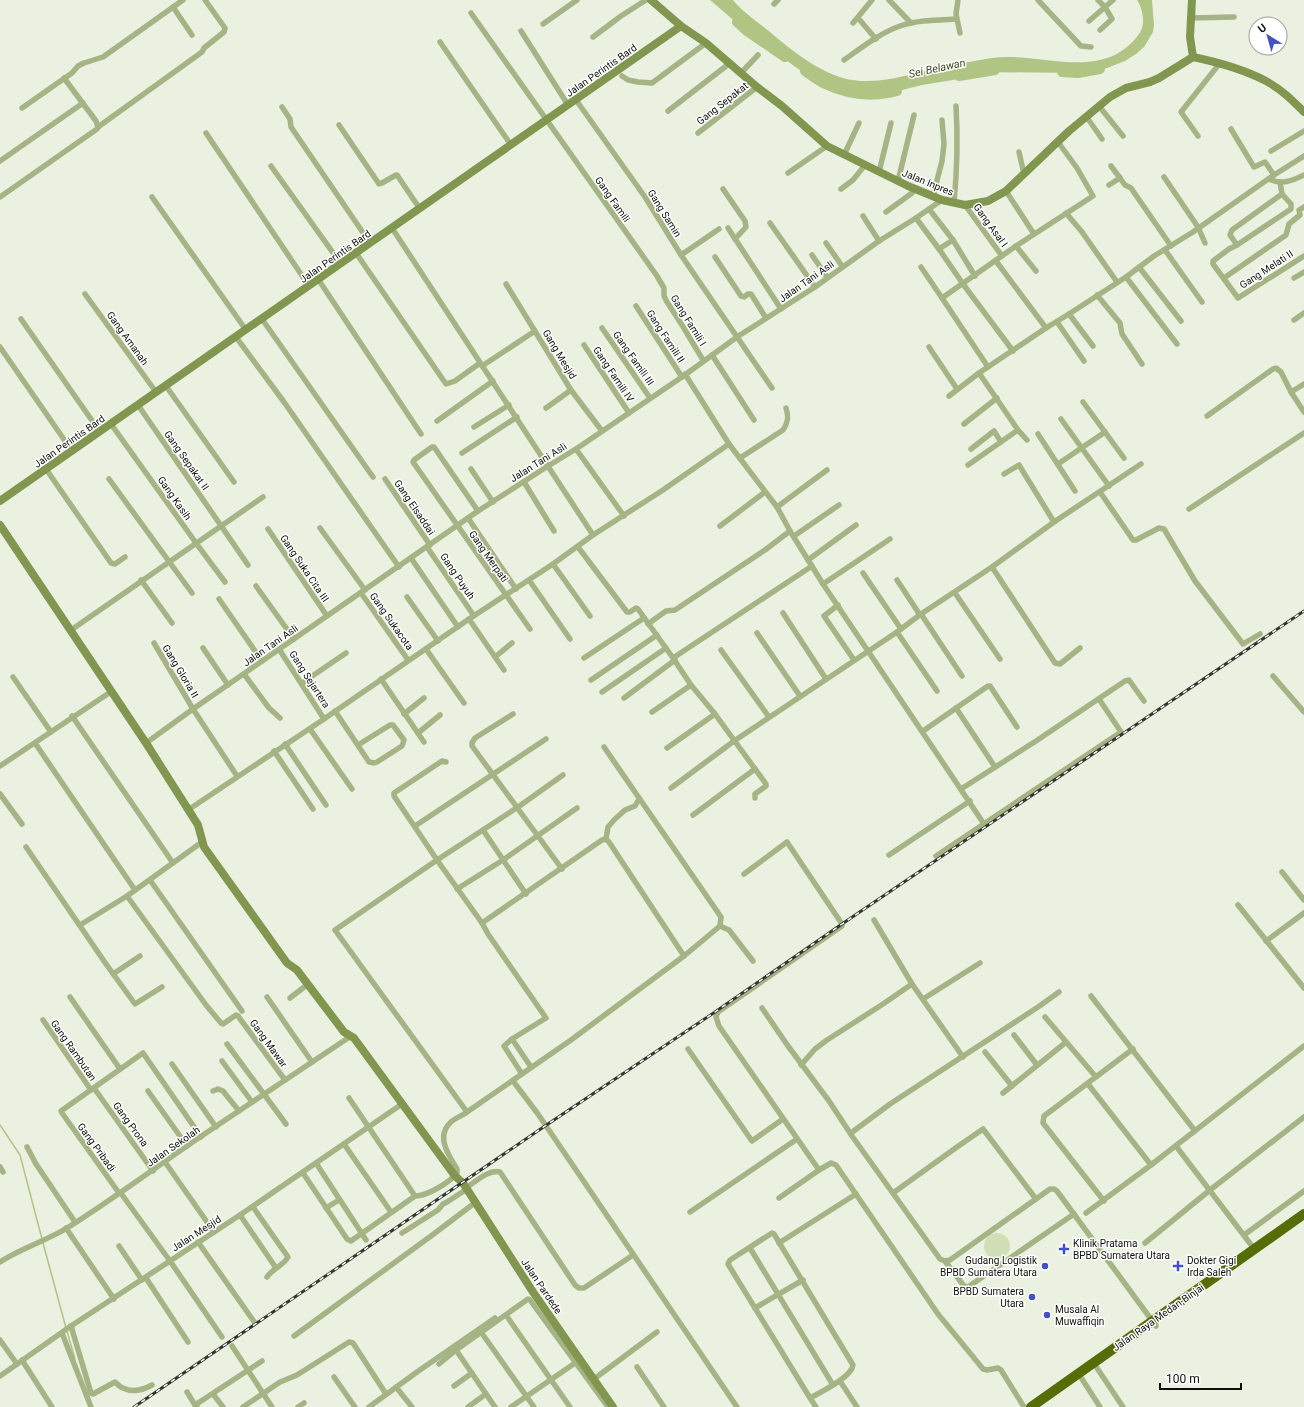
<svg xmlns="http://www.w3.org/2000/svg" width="1304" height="1407" font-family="Roboto,sans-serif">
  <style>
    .grass { fill: #d1dfb6 }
    .water { fill: #b0c484 }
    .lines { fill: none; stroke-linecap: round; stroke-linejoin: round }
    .stream { stroke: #b0c484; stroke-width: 1.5 }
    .river { stroke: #b0c484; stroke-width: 10 }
    .street { stroke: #a5b485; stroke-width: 5.5 }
    .secondary { stroke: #81974f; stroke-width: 8 }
    .highway { stroke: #566d07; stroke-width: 10 }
    .rail-casing { stroke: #33352e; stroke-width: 3 }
    .rail { stroke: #fff; stroke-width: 1.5; stroke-dasharray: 4.5; stroke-linecap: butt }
    .poi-dot { fill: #4351c6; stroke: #fff; stroke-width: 1.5 }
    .labels { text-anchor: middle; stroke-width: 3; stroke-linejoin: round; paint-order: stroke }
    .street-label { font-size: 10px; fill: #0d0f09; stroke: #fff }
    .poi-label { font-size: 10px; fill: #0d0f09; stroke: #fff; text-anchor: start }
    .water-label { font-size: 11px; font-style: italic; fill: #384516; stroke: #fff }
  </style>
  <rect width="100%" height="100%" fill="#ebf1e1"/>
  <circle class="grass" cx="997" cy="1246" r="13"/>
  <path class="water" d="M710,0H733C742,11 753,19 765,28C788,47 813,69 843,78C874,87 909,74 938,68C956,64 974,61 992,58C1041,51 1103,84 1139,34C1146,25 1143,9 1137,0H1152L1154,25L1153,32L1144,47L1136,54L1125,61L1107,68L1075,73L981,72L953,80L922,85L890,93L861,94L846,91L809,76L794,66L771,48L745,30Z"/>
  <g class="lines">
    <g class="stream">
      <path d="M0,1125L20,1155L42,1239"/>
      <path d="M43,1243L66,1328"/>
      <path d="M67,1331L75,1359"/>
    </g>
    <g class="river">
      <path d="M737,22L747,31L785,57"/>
      <path d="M805,71C811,75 817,80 823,83C846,94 872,98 897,91"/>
      <path d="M1062,72L1078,73L1100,69"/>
      <path d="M959,76L995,70"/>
    </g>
    <g class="street">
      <path d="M889,0L911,23"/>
      <path d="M958,0L956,14L960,33"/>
      <path d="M1038,0L1081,46L1091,47"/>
      <path d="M774,4L778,0"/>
      <path d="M173,7L192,35"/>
      <path d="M471,13L657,276L664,288V296L667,302L682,325L703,360"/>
      <path d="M858,18L876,39"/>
      <path d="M1190,18L1234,17"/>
      <path d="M1089,21L1105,7L1098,0"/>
      <path d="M853,23L872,0"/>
      <path d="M543,24L577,0"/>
      <path d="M1100,30L1112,19L1105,7L1113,0"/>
      <path d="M521,31L568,105"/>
      <path d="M593,37L621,16L646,0"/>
      <path d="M440,42L511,145"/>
      <path d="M844,60C861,48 880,33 900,26C918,20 937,20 956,19"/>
      <path d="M741,73L758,55"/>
      <path d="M622,76L628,80L638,82L652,83L706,43"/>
      <path d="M64,78L96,121L98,127"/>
      <path d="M576,100L645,197L681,255L772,388"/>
      <path d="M1099,106L1123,136"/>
      <path d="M282,107L290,119L291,127L370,243"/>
      <path d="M22,108L72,73L78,66L84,63L103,57L183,0"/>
      <path d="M668,111L730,63"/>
      <path d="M1086,116L1102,139"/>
      <path d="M339,125L377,181L379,184L382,183L396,175H397L420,209"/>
      <path d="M1231,129L1254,167L1265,162L1274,175"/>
      <path d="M206,133L309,286"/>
      <path d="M698,133L757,87"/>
      <path d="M1198,136L1181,112L1220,63"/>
      <path d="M1271,151L1304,131"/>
      <path d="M1019,152L1024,174"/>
      <path d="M844,155L859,123"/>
      <path d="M0,161L83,103"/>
      <path d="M271,166L341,264"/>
      <path d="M1111,166L1120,178"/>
      <path d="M879,172L891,123"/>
      <path d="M788,173L827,146"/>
      <path d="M1164,177L1198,227L1205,243"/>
      <path d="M1269,179C1282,185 1292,181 1304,175"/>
      <path d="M898,181L914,115"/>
      <path d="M1280,182L1282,194L1232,230L1230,235L1237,245L1229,249L1213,261V264L1238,298L1304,256"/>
      <path d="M1109,185L1120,178L1125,185L1131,188L1171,246"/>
      <path d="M723,189L745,221L746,227L735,239"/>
      <path d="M841,189L853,180L865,165"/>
      <path d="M1006,191L1034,234"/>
      <path d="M933,196L942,161L944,144L942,120"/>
      <path d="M0,197L97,129L98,127L202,52L204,48L224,32L225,28L205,0"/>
      <path d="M152,197L246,330"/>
      <path d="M954,203C957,171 958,138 956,106"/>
      <path d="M965,205L1002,256"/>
      <path d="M929,209L953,240L975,276"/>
      <path d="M886,212L912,193L914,188"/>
      <path d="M1066,213L1082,232L1117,282"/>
      <path d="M863,216L879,241"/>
      <path d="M916,218L939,249L963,284L1013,351"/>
      <path d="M770,223L815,287"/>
      <path d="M728,228L781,309"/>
      <path d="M826,243L842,266"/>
      <path d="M1237,245L1291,209V204L1282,194"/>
      <path d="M1016,246L1036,271"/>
      <path d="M939,249L953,240"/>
      <path d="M1165,250L1202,302"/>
      <path d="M356,253L446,384L455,381L480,363"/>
      <path d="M681,255L719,229"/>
      <path d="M812,255L827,277"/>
      <path d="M715,257L741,296L744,297L748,294H751L766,318"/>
      <path d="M996,261L1046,328"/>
      <path d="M921,267L942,298L1016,246L1093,196L1077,168L1058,142"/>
      <path d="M1139,267L1181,321"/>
      <path d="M1126,277L1177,344"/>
      <path d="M1224,278L1286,235L1289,224L1300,215L1299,210L1304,207"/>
      <path d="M1294,278L1304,272"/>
      <path d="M318,279L421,434"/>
      <path d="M506,284L571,390L602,431"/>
      <path d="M85,294L156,392"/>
      <path d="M1097,295L1120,323L1122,334L1142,364"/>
      <path d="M942,298L988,367"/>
      <path d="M636,306L682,377"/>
      <path d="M1069,314L1093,346"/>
      <path d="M21,319L100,432"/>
      <path d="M262,319L373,477"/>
      <path d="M1294,320L1304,313"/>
      <path d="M1057,322L1084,361"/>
      <path d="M602,328L650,398"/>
      <path d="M236,337L284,402L399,567"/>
      <path d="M584,345L629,413"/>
      <path d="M0,347L72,451"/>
      <path d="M929,347L957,389"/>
      <path d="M712,355L754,420"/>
      <path d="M482,366L535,331"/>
      <path d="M1304,384L1291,392L1304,412"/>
      <path d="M166,386L234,482"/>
      <path d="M949,396L979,373L1046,328L1069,314L1126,277L1154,256L1193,232L1274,175L1304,156"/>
      <path d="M1083,402L1124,458"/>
      <path d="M138,405L248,565"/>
      <path d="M546,408L571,390"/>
      <path d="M1207,416L1273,369L1276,368L1281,372L1291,392"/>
      <path d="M1061,419L1109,486"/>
      <path d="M437,421L493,381"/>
      <path d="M111,424L196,543L225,582"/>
      <path d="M964,424L997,398"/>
      <path d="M474,427L509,405"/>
      <path d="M1018,430L1027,440"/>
      <path d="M1038,434L1075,491"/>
      <path d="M729,444L777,507L790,531L823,584L984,824"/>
      <path d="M576,449L624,516"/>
      <path d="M971,449L994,431L1001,442"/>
      <path d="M462,453L517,417"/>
      <path d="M740,458L783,430C788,423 789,417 786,408"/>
      <path d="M1058,464L1105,432"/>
      <path d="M968,465L1018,430L979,373"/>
      <path d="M46,469L111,563L115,564L125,557"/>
      <path d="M471,469L493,502"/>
      <path d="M1004,474L1019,465L1054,522"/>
      <path d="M109,479L192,593"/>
      <path d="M385,479L430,545"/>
      <path d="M524,482L554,531"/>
      <path d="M1100,492L1133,540H1136L1159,528L1164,529L1195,581L1243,644L1260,634"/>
      <path d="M777,507L827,470"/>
      <path d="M1189,509L1304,433"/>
      <path d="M478,511L434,447H432L414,460L413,462L530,629"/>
      <path d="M468,518L516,589"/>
      <path d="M720,526L765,492"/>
      <path d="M320,528L365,590"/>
      <path d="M268,529L327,616"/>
      <path d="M593,535L663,490L729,444L685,374"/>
      <path d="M794,536L839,505"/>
      <path d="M427,547L474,616"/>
      <path d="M578,547L627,612H630L636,608L638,609L673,658L691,685L715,714L766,784V786L755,794V798"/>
      <path d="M411,558L458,627"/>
      <path d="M808,560L856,525"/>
      <path d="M553,564L590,616"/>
      <path d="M992,567L1055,663L1060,664L1080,648"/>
      <path d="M863,573L901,629"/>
      <path d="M141,580L172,623"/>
      <path d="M529,580L570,639"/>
      <path d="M897,580L920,615"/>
      <path d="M823,584L890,539"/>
      <path d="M256,586L294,639"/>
      <path d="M361,593L408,660"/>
      <path d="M955,593L1000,659"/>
      <path d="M407,597L438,641"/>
      <path d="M219,599L262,661"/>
      <path d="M838,605L824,616L854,660"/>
      <path d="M783,613L826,679"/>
      <path d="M921,614L962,676"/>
      <path d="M469,619L504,670"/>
      <path d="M648,624L666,611L675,610L765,550L790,531"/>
      <path d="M71,630L263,497"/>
      <path d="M897,632L937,691"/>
      <path d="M757,633L800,696"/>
      <path d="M154,643L193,709L237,776"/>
      <path d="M203,648L228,685"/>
      <path d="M279,649L324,719"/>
      <path d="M426,649L464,703"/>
      <path d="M721,650L769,717"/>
      <path d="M495,657L512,643"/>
      <path d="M584,658L644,618"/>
      <path d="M673,658L812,566"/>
      <path d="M244,674L269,708L280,718"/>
      <path d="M1273,676L1304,712"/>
      <path d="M13,677L51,732"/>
      <path d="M381,679L424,742"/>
      <path d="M591,680L657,635"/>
      <path d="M302,683L346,653"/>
      <path d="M602,692L666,648"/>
      <path d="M624,698L675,660"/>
      <path d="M956,708L995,767"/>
      <path d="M335,711L369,762L374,763L377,762L402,746L404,740L393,725H390L358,745"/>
      <path d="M652,712L691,685"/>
      <path d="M404,714L424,698"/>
      <path d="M513,714L475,738L472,743V746L562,869"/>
      <path d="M72,716L173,863"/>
      <path d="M310,729L352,789"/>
      <path d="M923,731L988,686H990L1017,727"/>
      <path d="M418,733L440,715"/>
      <path d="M35,743L135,890"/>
      <path d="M146,743L193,709L478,511L548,466L576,449L682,377L737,337L815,287L879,241L916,218L942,200"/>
      <path d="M285,744L326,805"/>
      <path d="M604,747L721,917L720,926L684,956"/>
      <path d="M667,748L715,714"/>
      <path d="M274,751L313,809"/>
      <path d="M446,762L442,761L394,793V796L437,860L335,930L467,1112"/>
      <path d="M0,766L112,691"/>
      <path d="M671,788L734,741L897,632L921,614L992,567L1054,522L1141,464"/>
      <path d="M961,789L1036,741L1125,681L1129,680L1144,701"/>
      <path d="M0,794L22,824"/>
      <path d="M188,810L324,719L469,619L553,564L593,535L392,228"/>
      <path d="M693,815L755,769"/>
      <path d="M415,826L546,739"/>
      <path d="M483,830L526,894"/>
      <path d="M606,839L608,827L614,820L625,810L635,806L639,799"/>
      <path d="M26,847L106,964L135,1004L162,987"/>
      <path d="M889,855L970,801"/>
      <path d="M936,856L1121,732L1099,699"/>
      <path d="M1282,872L1304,900"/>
      <path d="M744,874L787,842L842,924V926L718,1012L716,1017L719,1026L819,1170L831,1163L836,1165L938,1314L983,1369L987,1370L998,1368L1001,1370L1024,1407"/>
      <path d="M150,880L242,1011"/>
      <path d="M457,889L503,860L577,808"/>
      <path d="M127,896L206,1005L221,1023L223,1024L236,1015L238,1016L285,1080"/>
      <path d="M1238,905L1304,988"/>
      <path d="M874,920L912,984"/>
      <path d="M80,925L127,896L202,842"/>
      <path d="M720,926L729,930L753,961"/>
      <path d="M1266,941L1304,913"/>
      <path d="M113,974L140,956"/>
      <path d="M1091,996L1195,1131"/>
      <path d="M70,997L120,1069"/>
      <path d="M267,997L312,1062"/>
      <path d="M290,998L308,984"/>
      <path d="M923,999L980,963"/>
      <path d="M762,1008L788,1046L829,1101L852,1136L940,1259L945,1261L950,1260L1050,1189H1054L1057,1191L1156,1326"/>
      <path d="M1045,1017L1096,1077"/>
      <path d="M43,1020L91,1090"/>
      <path d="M1014,1035L1037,1065"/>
      <path d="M512,1039L531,1067"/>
      <path d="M227,1044L286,1124"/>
      <path d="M688,1049L752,1141L783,1119"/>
      <path d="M985,1052L1012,1086"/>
      <path d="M222,1061L252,1102"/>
      <path d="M172,1064L216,1127"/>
      <path d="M801,1065L815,1049L827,1040L883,1004L912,984L963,1057"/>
      <path d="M522,1074L504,1046L512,1039L546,1018L488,934L482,923L437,860L518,807L563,775"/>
      <path d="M513,1081L538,1114L737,1407"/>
      <path d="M1088,1084L1151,1165"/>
      <path d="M94,1088L153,1171"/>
      <path d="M148,1091L187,1146"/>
      <path d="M213,1091L218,1089L223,1091L239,1111"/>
      <path d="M1003,1093L1065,1043"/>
      <path d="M349,1098L415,1196"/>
      <path d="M851,1133L890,1104L1038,1007L1059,992"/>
      <path d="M344,1144L391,1212"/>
      <path d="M1176,1146L1255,1250"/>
      <path d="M27,1147L36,1164L75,1222"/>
      <path d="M165,1162L214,1232"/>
      <path d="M316,1163L366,1240"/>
      <path d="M0,1167L3,1172"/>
      <path d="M303,1173L347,1239L351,1241L415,1196C427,1196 449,1183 457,1173V1169C449,1156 435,1136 451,1122C455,1118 462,1116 467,1112L571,1040L684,956L609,842L606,839L602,840L482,923"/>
      <path d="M466,1188C475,1182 489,1169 500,1172L575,1285L579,1288H584L633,1255"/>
      <path d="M120,1192L170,1261L222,1337"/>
      <path d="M119,1193L62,1113L61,1111L143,1053L201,1137"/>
      <path d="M893,1193L957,1147L983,1129L1036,1199"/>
      <path d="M779,1198L819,1170"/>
      <path d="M1104,1201L1043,1123L1044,1116L1133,1049"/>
      <path d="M253,1207L288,1257C283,1266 272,1269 267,1277"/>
      <path d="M326,1208L339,1200"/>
      <path d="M690,1212L797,1139"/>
      <path d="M1086,1213L1151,1165L1304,1046"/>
      <path d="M240,1215L276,1268"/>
      <path d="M66,1228L114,1299"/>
      <path d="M402,1233L438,1210L443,1204L447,1202L467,1189"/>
      <path d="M1244,1235L1304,1191"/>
      <path d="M198,1242L255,1323"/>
      <path d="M779,1243L856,1194"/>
      <path d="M1145,1243L1210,1190L1304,1117"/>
      <path d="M119,1246L142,1280"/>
      <path d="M750,1248L833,1385"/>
      <path d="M945,1261L964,1286L968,1287L1074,1214"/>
      <path d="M0,1262C21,1248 46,1241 67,1228C113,1199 156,1167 200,1137C250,1103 301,1070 351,1036"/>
      <path d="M146,1278L188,1342"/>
      <path d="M755,1308L803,1280"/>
      <path d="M506,1315L570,1407"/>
      <path d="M71,1326L91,1393L93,1394L115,1382C117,1384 120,1387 123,1388C133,1393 143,1390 152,1385"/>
      <path d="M481,1332L534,1407"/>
      <path d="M62,1333L91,1407"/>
      <path d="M294,1336L431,1236L476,1202"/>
      <path d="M0,1340L17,1364"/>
      <path d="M232,1346L272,1407"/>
      <path d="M456,1350L495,1407"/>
      <path d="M22,1360L52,1407"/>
      <path d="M439,1364L456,1350L528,1299L530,1300L608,1407"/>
      <path d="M637,1367L664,1407"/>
      <path d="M1097,1368L1123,1407"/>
      <path d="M0,1376L71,1326L240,1215L402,1104"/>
      <path d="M334,1377L355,1407"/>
      <path d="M594,1379L657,1332"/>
      <path d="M1082,1379L1100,1407"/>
      <path d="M840,1381L857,1407"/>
      <path d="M454,1386L472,1373"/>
      <path d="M396,1387L412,1407"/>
      <path d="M187,1392L195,1405"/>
      <path d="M213,1394L223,1407"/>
      <path d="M810,1398C821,1392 852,1377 853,1365L774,1234L772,1233L730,1260L728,1264L810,1398L816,1407"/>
      <path d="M197,1407L195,1405L262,1361"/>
      <path d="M243,1407L280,1382L297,1375L349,1342L353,1343L386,1394"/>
      <path d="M298,1407L304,1403"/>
      <path d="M369,1407L417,1372L495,1318"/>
      <path d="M468,1407L486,1394"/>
      <path d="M511,1407L578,1361"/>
    </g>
    <g class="secondary">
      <path d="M651,0L681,26L706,43L757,87L782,106L827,146L908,186L942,200L965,205L988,201L1006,191L1069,131L1110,97L1126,88L1150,82L1159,78L1193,57"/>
      <path d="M1192,0L1190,37L1193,57"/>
      <path d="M1193,57C1217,62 1245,70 1266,81C1281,89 1292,100 1304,112"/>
      <path d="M0,501L681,26"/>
      <path d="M0,525L146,743L198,825L204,847L287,963L297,970L344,1032L354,1038L455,1176L463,1183L533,1292L613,1407"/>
    </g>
    <path class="highway" d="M1031,1407L1304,1214"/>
    <defs>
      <path id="rail" d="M134,1407L545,1126L715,1012L842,924L1304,611"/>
    </defs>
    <use href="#rail" class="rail-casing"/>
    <use href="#rail" class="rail"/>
  </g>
  <g class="poi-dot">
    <path d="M1062 1243h4v4h4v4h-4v4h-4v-4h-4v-4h4z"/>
    <circle cx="1045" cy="1266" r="4"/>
    <path d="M1176 1260h4v4h4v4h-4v4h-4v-4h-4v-4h4z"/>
    <circle cx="1032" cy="1297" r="4"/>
    <circle cx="1047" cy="1315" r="4"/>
  </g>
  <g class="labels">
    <g class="street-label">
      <text transform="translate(601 70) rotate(-35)" y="4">Jalan Perintis Bard</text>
      <text transform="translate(722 103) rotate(-38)" y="4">Gang Sepakat</text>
      <text transform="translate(928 182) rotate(22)" y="4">Jalan Inpres</text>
      <text transform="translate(613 199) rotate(55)" y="4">Gang Famili</text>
      <text transform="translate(665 213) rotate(58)" y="4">Gang Samin</text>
      <text transform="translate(991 225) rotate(54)" y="4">Gang Asal I</text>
      <text transform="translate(335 256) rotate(-35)" y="4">Jalan Perintis Bard</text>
      <text transform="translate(1266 269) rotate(-33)" y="4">Gang Melati II</text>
      <text transform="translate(806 281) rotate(-35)" y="4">Jalan Tani Asli</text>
      <text transform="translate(689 320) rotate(58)" y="4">Gang Famili I</text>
      <text transform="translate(666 336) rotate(57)" y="4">Gang Famili II</text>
      <text transform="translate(128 338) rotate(54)" y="4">Gang Amanah</text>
      <text transform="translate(560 354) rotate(59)" y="4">Gang Mesjid</text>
      <text transform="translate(634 358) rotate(55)" y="4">Gang Famili III</text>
      <text transform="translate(614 374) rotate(56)" y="4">Gang Famili IV</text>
      <text transform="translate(69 441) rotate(-35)" y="4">Jalan Perintis Bard</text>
      <text transform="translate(187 460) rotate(55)" y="4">Gang Sepakat II</text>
      <text transform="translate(538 462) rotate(-32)" y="4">Jalan Tani Asli</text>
      <text transform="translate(175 498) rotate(55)" y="4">Gang Kasih</text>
      <text transform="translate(415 507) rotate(56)" y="4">Gang Elsaddai</text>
      <text transform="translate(489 556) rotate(55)" y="4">Gang Merpati</text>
      <text transform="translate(305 568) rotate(56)" y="4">Gang Suka Cita III</text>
      <text transform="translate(458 576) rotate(56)" y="4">Gang Puyuh</text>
      <text transform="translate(392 621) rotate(55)" y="4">Gang Sukacota</text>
      <text transform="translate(270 645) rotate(-35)" y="4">Jalan Tani Asli</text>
      <text transform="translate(181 671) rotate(59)" y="4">Gang Gloria II</text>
      <text transform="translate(310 679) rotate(57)" y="4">Gang Sejartera</text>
      <text transform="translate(269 1043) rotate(54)" y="4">Gang Mawar</text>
      <text transform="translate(74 1050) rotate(55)" y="4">Gang Rambutan</text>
      <text transform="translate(131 1124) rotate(54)" y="4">Gang Prona</text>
      <text transform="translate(173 1146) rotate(-35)" y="4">Jalan Sekolah</text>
      <text transform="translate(97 1147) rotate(54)" y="4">Gang Pribadi</text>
      <text transform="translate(196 1233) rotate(-33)" y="4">Jalan Mesjid</text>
      <text transform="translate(542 1286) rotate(56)" y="4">Jalan Pardede</text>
      <text transform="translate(1158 1317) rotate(-35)" y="4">Jalan Raya Medan-Binjai</text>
    </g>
    <g class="poi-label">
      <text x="1073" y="1247">Klinik Pratama<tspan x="1073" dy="12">BPBD Sumatera Utara</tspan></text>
      <text x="1037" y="1264" text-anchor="end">Gudang Logistik<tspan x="1037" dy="12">BPBD Sumatera Utara</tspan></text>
      <text x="1187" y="1264">Dokter Gigi<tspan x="1187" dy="12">Irda Saleh</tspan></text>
      <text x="1024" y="1295" text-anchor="end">BPBD Sumatera<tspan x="1024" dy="12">Utara</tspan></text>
      <text x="1055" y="1313">Musala Al<tspan x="1055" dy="12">Muwaffiqin</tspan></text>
    </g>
    <g class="water-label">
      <text transform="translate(937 68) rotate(-12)" y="4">Sei Belawan</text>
    </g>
  </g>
  <g transform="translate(1268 36) rotate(323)"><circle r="19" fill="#ffffff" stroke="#9e9f9d"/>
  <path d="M0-3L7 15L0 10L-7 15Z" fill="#4351c6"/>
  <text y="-6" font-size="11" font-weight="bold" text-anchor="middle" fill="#0d0f09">U</text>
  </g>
  <path d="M1160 1383v6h81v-6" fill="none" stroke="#0d0f09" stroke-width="2"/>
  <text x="1166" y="1383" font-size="12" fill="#0d0f09" stroke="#ffffff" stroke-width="3" paint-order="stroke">100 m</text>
</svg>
